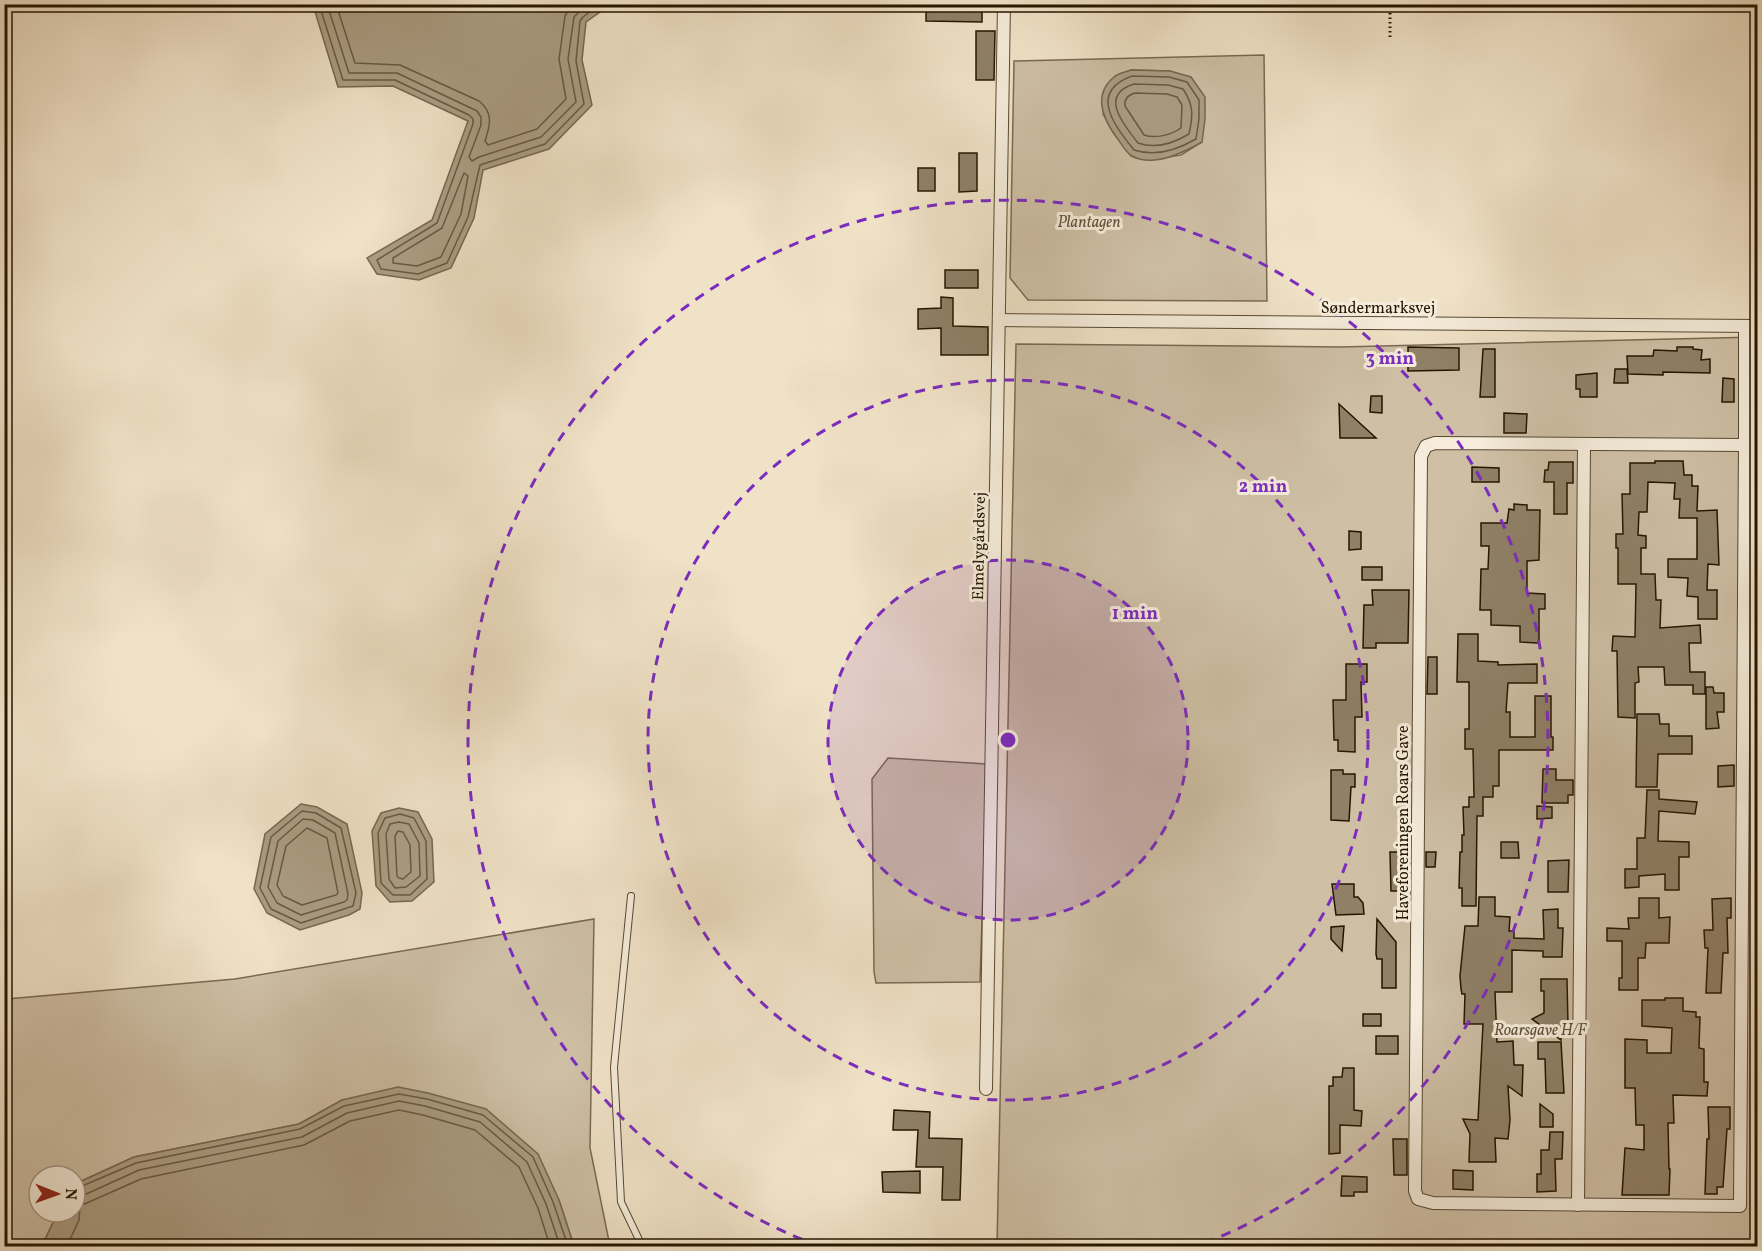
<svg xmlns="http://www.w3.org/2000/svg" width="1762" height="1251" font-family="Vollkorn,serif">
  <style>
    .green { fill: #cebfa5; stroke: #7a6a52; stroke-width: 1.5; fill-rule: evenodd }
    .water { fill: #ab9d83; stroke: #76674f; stroke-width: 1.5 }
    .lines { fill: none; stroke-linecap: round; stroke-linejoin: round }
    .shore { stroke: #685a42; stroke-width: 1.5 }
    .building { fill: #8f8067; stroke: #261600; stroke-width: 1.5 }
    .lane-casing { stroke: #584932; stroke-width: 8 }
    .street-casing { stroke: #584932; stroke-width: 14 }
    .path { stroke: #261600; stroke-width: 3; stroke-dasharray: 1.5 3; stroke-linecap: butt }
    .lane { stroke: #f5ecdb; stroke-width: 6 }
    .street { stroke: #f5ecdb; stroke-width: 12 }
    .ring { fill: none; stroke: #7b2cbf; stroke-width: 3; stroke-dasharray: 10 8 }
    .labels { text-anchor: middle; stroke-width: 6; stroke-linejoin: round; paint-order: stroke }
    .park-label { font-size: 16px; font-style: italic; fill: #61513a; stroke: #f5ecdb }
    .street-label { font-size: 16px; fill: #261600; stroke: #f5ecdb }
    .centre { fill: #7b2cbf; stroke: #f5ecdb; stroke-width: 3 }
    .ring-label { font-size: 18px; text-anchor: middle; font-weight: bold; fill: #7b2cbf; stroke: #f5ecdb; stroke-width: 6; stroke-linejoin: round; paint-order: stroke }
  </style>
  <rect width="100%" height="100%" fill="#f0e2c7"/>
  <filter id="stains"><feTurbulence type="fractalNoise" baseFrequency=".00333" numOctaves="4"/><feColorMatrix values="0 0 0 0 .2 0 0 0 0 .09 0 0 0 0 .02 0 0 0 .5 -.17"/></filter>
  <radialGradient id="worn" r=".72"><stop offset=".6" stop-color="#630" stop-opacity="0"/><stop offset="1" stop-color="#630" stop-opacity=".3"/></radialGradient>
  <g class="green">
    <path d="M1264,55L1267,301L1028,300L1010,278L1014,61ZM1131,70L1170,71L1202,142L1181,155L1149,160L1131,156L1116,136L1103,114L1115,76Z"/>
    <path d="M1757,337V1246H997L1016,344L1340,347Z"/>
    <path d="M888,758L987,764L980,982L876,983L874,972L872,779Z"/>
    <path d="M594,919L590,1148L610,1246H574L559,1200L342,1100L299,1124L134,1157L75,1184V1176H39V1212H58L42,1246H5L4,1009L7,999L235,979Z"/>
  </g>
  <g class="water">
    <path d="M313,5H610L586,22L582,60L592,105L549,149L483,170L474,218L451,268L419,280L377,274L367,258L432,220L468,121L393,86L338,87Z"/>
    <path d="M1131,70L1170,71L1191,77L1205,97V119L1202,142C1183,153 1153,168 1132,156C1126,153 1121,143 1117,138C1103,119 1092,95 1114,77C1118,73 1126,72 1131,70Z"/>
    <path d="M301,804L317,807L347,824L362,893L360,909L349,915L300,930L267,913L254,889L265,834Z"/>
    <path d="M399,808L418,812L432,839L434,882L412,901L390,902L376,886L372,831L381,813Z"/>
    <path d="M398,1087L428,1093L486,1109L538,1154L559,1200L574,1246H42L58,1212H75V1184L134,1157L299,1124L342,1100Z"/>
  </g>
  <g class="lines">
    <g class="shore">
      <path d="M319,4L343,80H395L469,115L473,119V124L437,223L377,260L381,269L418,274L447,263L468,217L480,165L545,144L584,104L576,61L580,21L583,17L600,4"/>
      <path d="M327,4L349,73H397L477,111L481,117V125L469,157L472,161L479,157L541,137L576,102L568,59L574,17L587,4"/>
      <path d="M336,4L355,63L400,65L479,101C494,113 490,126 485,141L488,145L537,129L566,99L559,59L565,16L572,4"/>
      <path d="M1132,76L1169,77L1187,82L1199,100V119L1196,139C1177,150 1155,157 1134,150C1114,125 1088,92 1132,76Z"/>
      <path d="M1134,84L1168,85L1183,89C1194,105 1193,116 1189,134C1174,143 1155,149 1138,143C1124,125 1098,95 1134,84Z"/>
      <path d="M1135,93L1167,94L1177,97L1182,105L1181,128C1171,135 1155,139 1144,135L1125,106C1124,99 1128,95 1135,93Z"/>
      <path d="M464,173L468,176L461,214L441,257L417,266L393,263V258L442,228Z"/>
      <path d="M302,811L316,813L341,828L356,893L353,906L301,923L271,909L260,888L271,837Z"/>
      <path d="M400,814L414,818L426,841L427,879L410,895H393L381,883L378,833L385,818Z"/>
      <path d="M303,819L313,820L335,833L348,894L347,900L344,902L301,915L277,903L268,887L278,841Z"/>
      <path d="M399,822L409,824L419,843L420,876L406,887L395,888L389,879L386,834L390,824Z"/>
      <path d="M307,828L327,838L338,893L336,895L302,905L283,896L277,885L286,846Z"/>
      <path d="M398,831L403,832L410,845L411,872L403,879L399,878L397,876L395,836Z"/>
      <path d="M75,1189L136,1163L300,1129L344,1106L399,1094L427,1099L483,1115L533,1157L553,1202L568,1246"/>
      <path d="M75,1197L82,1196L139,1170L302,1137L347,1113L399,1101L425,1106L480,1122L527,1162L546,1204L560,1246"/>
      <path d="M67,1246L79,1220L80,1206L141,1179L304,1145L350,1121L399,1110L423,1115L475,1130L519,1167L538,1208L550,1246"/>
    </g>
  </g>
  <g class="building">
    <path d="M964,4H982V22L926,21V5Z"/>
    <path d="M976,31H995L994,80H976Z"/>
    <path d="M959,153H977V191L959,192Z"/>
    <rect x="918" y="168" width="17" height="23"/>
    <rect x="945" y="270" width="33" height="18"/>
    <path d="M941,297L953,298V326L988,327V355H941V328L918,329V309L941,308Z"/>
    <path d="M1408,347L1459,348V370L1408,371Z"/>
    <path d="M1677,347H1693V349L1702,350L1701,360L1710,359V373L1663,372V375L1628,374L1627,356H1653L1654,350L1677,351Z"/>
    <path d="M1483,349H1495V397H1480Z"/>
    <path d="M1615,369H1627L1628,383H1614Z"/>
    <path d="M1597,373V397H1580V389H1576V375Z"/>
    <path d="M1723,378L1734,379V402H1722Z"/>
    <path d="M1371,396H1382V413L1370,412Z"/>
    <path d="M1339,404L1376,438H1340Z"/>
    <path d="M1504,413L1527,414L1526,433H1504Z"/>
    <path d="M1655,461H1683L1684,475H1692V486H1698L1697,511L1717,510L1719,565L1708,564L1707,590H1717V619H1698V597L1687,596L1688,578L1668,577V559H1697V518H1679L1680,499H1674L1675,483L1648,482L1647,512H1639L1638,535L1646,536V548H1641V574H1655L1656,600H1661L1660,628L1700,625L1701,643H1689L1690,672H1705V694H1693V685H1665L1664,667H1638L1639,682L1635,683V718L1618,717L1617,651H1612L1613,636L1635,637L1636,584H1618V548H1616V534H1623L1622,494H1630V463H1655Z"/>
    <path d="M1549,462H1573V483H1567V514H1554V482H1544L1545,470H1548Z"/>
    <path d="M1472,467L1499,468V482H1472Z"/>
    <path d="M1514,504L1527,505V510H1540L1539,560L1527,561V593L1545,594V609H1539V643H1537L1520,642V626L1491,625V610H1480L1481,569H1488L1489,546H1481V523H1507L1509,509L1514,510Z"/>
    <path d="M1349,531L1361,532V549L1349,550Z"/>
    <rect x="1362" y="567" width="20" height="13"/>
    <path d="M1372,590H1409L1408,643H1376V648H1363L1364,605H1373Z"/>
    <path d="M1458,634H1478V661L1498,662V665L1537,664V683H1508L1506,712H1510V737H1535V696H1551V737H1553V750H1499V786H1493V797H1483V816H1477L1476,906H1462V888H1459L1460,852H1462V835H1464L1463,807H1469V797H1474L1473,749H1465V729H1469V682H1457Z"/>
    <path d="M1428,657H1437V694H1427Z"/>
    <path d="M1346,664H1367V682H1361L1362,717H1355V752L1338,751V740H1334L1333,700H1346Z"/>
    <path d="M1706,687H1713L1714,693H1724V712H1717L1719,728L1706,729Z"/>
    <path d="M1637,714H1659L1660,724H1669V736H1692V754H1658L1657,787H1636Z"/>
    <path d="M1734,765V786L1718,787V766Z"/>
    <path d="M1543,769H1556V780H1573V795H1568V803H1542Z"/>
    <path d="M1331,770H1343V774H1355V787H1351L1349,821L1331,820Z"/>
    <path d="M1647,790H1659V799L1697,802L1695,814L1659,811L1658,841L1689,842V857H1679V890H1665V874L1639,876V887L1625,888V869H1637V838H1645Z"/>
    <path d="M1537,806L1552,807V818L1537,819Z"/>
    <path d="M1501,842H1518L1519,858H1501Z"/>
    <path d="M1390,852H1410L1408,891H1391Z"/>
    <path d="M1426,852H1436L1435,867H1426Z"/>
    <path d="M1569,860L1568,892H1548V861Z"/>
    <path d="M1332,884H1354V897H1358L1363,903L1364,914L1336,915Z"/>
    <path d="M1479,897H1495V916L1510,917L1509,931H1514V938L1544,939L1543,910L1558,909V928H1563L1562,957H1543V951L1512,950V992H1495L1497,1042L1513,1041L1514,1065H1523L1522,1096L1508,1086L1510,1120L1508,1139L1495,1138L1496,1162H1469L1470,1134L1463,1119L1478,1120L1483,1024H1464L1465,994H1462L1461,989L1460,976L1465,926H1478Z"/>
    <path d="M1639,898H1659V918L1670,917L1669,943H1646L1645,958H1638V990H1619V978H1622V941H1607V928L1629,929L1628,918H1639Z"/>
    <path d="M1731,898V918H1727L1728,953H1723L1721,993H1706L1708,948H1705L1704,930H1713L1712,899Z"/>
    <path d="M1377,919L1396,942V988H1382V959H1377L1376,954Z"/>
    <path d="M1344,926L1342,951L1331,939V927Z"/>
    <path d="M1541,979H1567L1568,1025H1561V1040L1532,1019L1544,1013V991H1541Z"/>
    <path d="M1665,998H1683V1011L1696,1012V1017H1700L1699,1048L1704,1049V1082H1708L1707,1096L1673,1095L1674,1123H1668L1669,1169H1670L1669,1195H1622L1625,1148L1644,1150V1125H1636L1635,1088H1625V1039L1647,1040V1053H1671L1672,1028L1642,1026V1000H1665Z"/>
    <rect x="1363" y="1014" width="18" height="12"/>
    <rect x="1376" y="1036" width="22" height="18"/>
    <path d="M1538,1042H1561L1564,1093H1546L1545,1059H1538Z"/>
    <path d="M1343,1068H1354V1110L1362,1111L1361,1126L1340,1125V1153L1329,1154V1086H1333V1077H1342Z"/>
    <path d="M1540,1104L1553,1114V1127H1540Z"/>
    <path d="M1708,1107H1730V1129H1727L1723,1187H1717V1194H1705L1707,1139H1709Z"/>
    <path d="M894,1110L930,1112L929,1138L962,1139L960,1200H942L943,1167H916L918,1130H893Z"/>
    <path d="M1550,1132H1563L1562,1159H1555L1556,1191L1537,1192V1174H1541V1150H1549Z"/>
    <path d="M1393,1139H1407V1175H1394Z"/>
    <path d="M1453,1170L1473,1171V1190L1453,1189Z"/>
    <path d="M920,1171V1193L883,1192L882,1172Z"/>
    <path d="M1342,1176L1367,1177V1192H1354V1196H1341Z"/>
  </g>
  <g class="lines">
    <defs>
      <path id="lane" d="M631,896L614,1067L621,1202L642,1246"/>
      <g id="street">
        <path d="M999,320L1758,326"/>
        <path d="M1435,443L1745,445L1740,1206L1433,1203L1418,1199L1415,1191L1421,456L1426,446Z"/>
        <path d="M1745,445V326"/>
        <path d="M986,1089L1004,4"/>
        <path d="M1578,1205L1584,444"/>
      </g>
    </defs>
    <use href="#lane" class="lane-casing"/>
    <use href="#street" class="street-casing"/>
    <path class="path" d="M1390,4V40"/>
    <use href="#lane" class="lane"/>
    <use href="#street" class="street"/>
  </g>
  <circle cx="1008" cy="740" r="180" fill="#7b2cbf" fill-opacity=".12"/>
  <g class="ring">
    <circle cx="1008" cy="740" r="180"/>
    <circle cx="1008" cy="740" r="360"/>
    <path d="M819 1246A540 540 0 1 1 1197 1246"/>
  </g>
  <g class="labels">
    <g class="park-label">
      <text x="1089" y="227">Plantagen</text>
      <text x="1540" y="1035">Roarsgave H/F</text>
    </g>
    <g class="street-label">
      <text x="1378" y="313">Søndermarksvej</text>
      <text transform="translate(978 546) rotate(-89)" y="6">Elmelygårdsvej</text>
      <text transform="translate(1402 823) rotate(-90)" y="6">Haveforeningen Roars Gave</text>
    </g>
  </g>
  <circle cx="1008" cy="740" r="9" class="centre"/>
  <g class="ring-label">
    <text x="1390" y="364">3 min</text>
    <text x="1263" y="492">2 min</text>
    <text x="1135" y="619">1 min</text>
  </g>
  <rect width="1762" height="1251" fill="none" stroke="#f0e2c7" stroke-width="24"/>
  <rect x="6" y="6" width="1750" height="1239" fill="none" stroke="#261600" stroke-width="3"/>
  <rect x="12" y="12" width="1738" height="1227" fill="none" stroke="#261600" stroke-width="1.5"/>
  <g transform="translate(57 1194) rotate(91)"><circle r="28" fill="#f5ecdb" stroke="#a29683" stroke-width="1.5"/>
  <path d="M0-4.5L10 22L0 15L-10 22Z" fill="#8f2418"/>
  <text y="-9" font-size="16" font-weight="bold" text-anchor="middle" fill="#261600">N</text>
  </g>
  <rect width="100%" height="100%" filter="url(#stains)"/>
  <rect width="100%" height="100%" fill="url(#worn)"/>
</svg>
